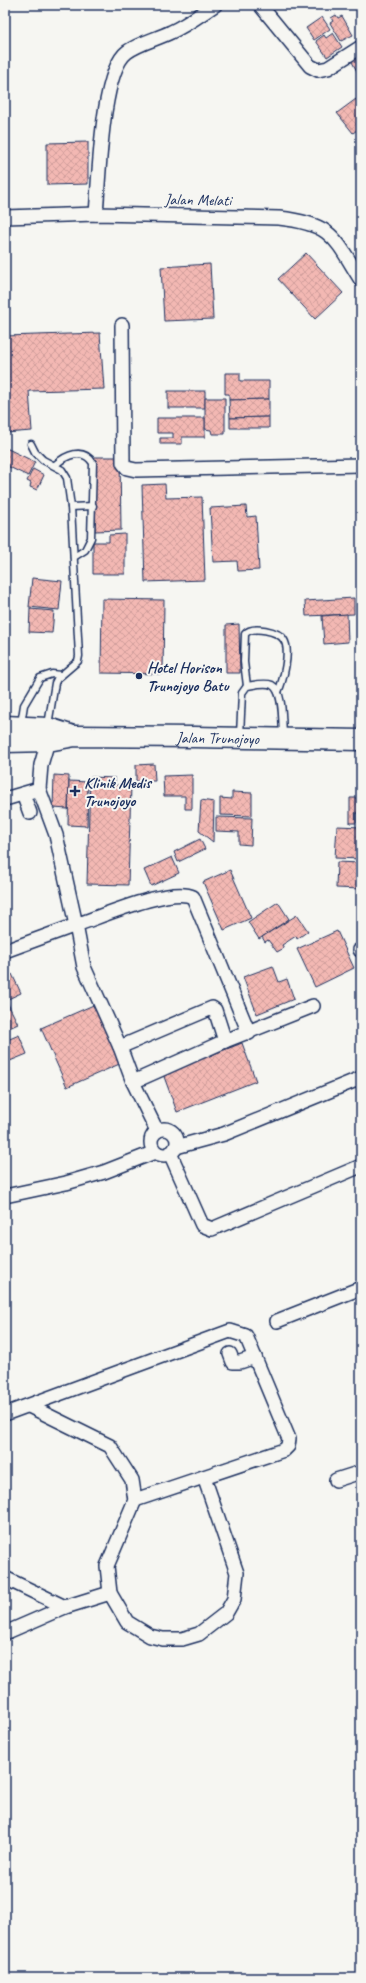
<svg xmlns="http://www.w3.org/2000/svg" width="366" height="1983" font-family="Caveat,sans-serif">
  <style>
    .building { fill: url(#building-cross-hatch); stroke: #1b2f5e }
    .lines { fill: none; stroke-linecap: round; stroke-linejoin: round }
    .lane-casing { stroke: #1b2f5e; stroke-width: 9 }
    .street-casing { stroke: #1b2f5e; stroke-width: 16 }
    .primary-casing { stroke: #1b2f5e; stroke-width: 23 }
    .lane { stroke: #f6f6f2; stroke-width: 6 }
    .street { stroke: #f6f6f2; stroke-width: 13 }
    .primary { stroke: #f6f6f2; stroke-width: 20 }
    .poi-dot { fill: #1b2f5e; stroke: #f6f6f2; stroke-width: 1.5 }
    .labels { text-anchor: middle; stroke-width: 4; stroke-linejoin: round; paint-order: stroke }
    .street-label { font-size: 16px; fill: #1b2f5e; stroke: #f6f6f2 }
    .poi-label { font-size: 16px; font-weight: bold; fill: #1b2f5e; stroke: #f6f6f2; text-anchor: start }
  </style>
  <defs>
    <pattern id="building-cross-hatch" width="8" height="8" patternUnits="userSpaceOnUse"><rect width="8" height="8" fill="#f3b8b3"/><path d="M0 0l8 8M0 8l8-8" fill="none" stroke="#d09e9c"/></pattern>
  </defs>
  <rect width="100%" height="100%" fill="#f6f6f2"/>
  <filter id="ink" filterUnits="userSpaceOnUse"><feTurbulence type="fractalNoise" baseFrequency=".025" numOctaves="2"/><feDisplacementMap in="SourceGraphic" scale="8" xChannelSelector="R" yChannelSelector="G"/><feConvolveMatrix kernelMatrix="1 2 1 2 8 2 1 2 1" color-interpolation-filters="sRGB"/></filter>
  <g filter="url(#ink)">
    <g class="building">
      <path d="M336,15L338,18L342,16L353,35L341,41L330,23L333,21L331,18Z"/>
      <path d="M322,17L330,29L314,40L306,28Z"/>
      <path d="M333,33L342,47L327,57L316,41L324,35L326,38Z"/>
      <path d="M361,54V79L351,60Z"/>
      <path d="M356,99L361,105V127L353,133L337,113Z"/>
      <path d="M88,142V184L47,185V143Z"/>
      <path d="M306,253L343,293L315,319L278,279Z"/>
      <path d="M210,264L213,319L164,321L161,267Z"/>
      <path d="M100,333L104,389L29,391L32,431L5,433V336Z"/>
      <path d="M225,373H240V381H269V399L229,400V394H225Z"/>
      <rect x="168" y="391" width="37" height="17"/>
      <path d="M205,398H225V434H212L211,430L205,429Z"/>
      <path d="M269,399V417L230,418L229,400Z"/>
      <path d="M269,417V428H230V418Z"/>
      <path d="M157,418H205V437H182V444H160V438H173V433H157Z"/>
      <path d="M6,448L35,462L28,476L5,465Z"/>
      <path d="M94,457H120L121,530L95,531Z"/>
      <path d="M33,469L44,475L37,490L30,487L31,483L27,481Z"/>
      <path d="M165,484L166,498L202,497L205,580L145,582L142,485Z"/>
      <path d="M246,506L247,517L256,516L259,570L238,571L237,561L213,562L210,508Z"/>
      <path d="M125,534V574H93V542H109V535Z"/>
      <path d="M32,578L62,581L59,610L29,607Z"/>
      <path d="M354,598V614L306,616L305,601Z"/>
      <path d="M102,599L164,600L163,674L101,673Z"/>
      <path d="M30,609L54,611L52,633L29,632Z"/>
      <path d="M347,614L348,642L324,644L322,616Z"/>
      <path d="M239,624L240,673H226V625Z"/>
      <path d="M154,764L155,781H136V765Z"/>
      <path d="M54,775L69,776L68,809L53,808Z"/>
      <path d="M192,775V809H185V796H164L163,776Z"/>
      <path d="M90,777L115,778V785H131L128,885L87,884Z"/>
      <path d="M69,781L88,782L87,826L68,825Z"/>
      <path d="M232,792L252,793V816L220,815V798L232,799Z"/>
      <path d="M350,798H361V813H356V823H350Z"/>
      <path d="M201,800L214,802L213,842L199,831Z"/>
      <path d="M216,817L252,818L251,845L239,844V832L216,831Z"/>
      <path d="M337,826L361,827V859L335,858Z"/>
      <path d="M200,839L205,849L178,862L174,852Z"/>
      <path d="M172,857L179,873L151,886L144,870Z"/>
      <path d="M337,862L361,863V889L336,888Z"/>
      <path d="M230,870L251,918L224,930L203,882Z"/>
      <path d="M278,902L289,919L259,939L248,922Z"/>
      <path d="M297,915L308,931L297,939L296,936L282,945L284,948L277,952L268,940L265,942L262,937Z"/>
      <path d="M337,931L354,968L315,987L297,949Z"/>
      <path d="M273,966L279,982L287,979L294,999L257,1014L243,977Z"/>
      <path d="M12,974L21,993L6,1000L18,1024L5,1030V977Z"/>
      <path d="M98,1003L124,1062L67,1087L41,1028Z"/>
      <path d="M19,1035L27,1054L5,1063V1041Z"/>
      <path d="M242,1043L256,1081L177,1112L163,1074Z"/>
    </g>
    <g class="lines">
      <defs>
        <g id="lane">
          <path d="M31,444L35,452L43,460L62,470L67,478L71,507L79,656L78,661L57,679L55,683L48,725"/>
          <path d="M55,465C66,455 83,447 93,463L91,538L85,550L74,557"/>
          <path d="M71,507L93,506"/>
          <path d="M247,686L244,662L245,634C252,625 279,631 284,640C291,651 283,681 278,692"/>
          <path d="M21,724L24,705L40,678L52,674L61,675"/>
          <path d="M240,735L242,693L247,686C254,685 265,682 272,685C284,691 282,725 283,737"/>
        </g>
        <g id="street">
          <path d="M260,5L310,66L318,70L328,68L361,47"/>
          <path d="M96,214C99,181 101,71 127,52C139,43 157,39 171,32C187,25 201,14 215,5"/>
          <path d="M5,217L96,214L279,218C333,224 334,237 361,280"/>
          <path d="M122,325L123,463L127,468L136,470L361,465"/>
          <path d="M48,741L41,765L39,789L56,835L76,925C100,917 171,886 193,897L249,1033"/>
          <path d="M23,794L30,813"/>
          <path d="M5,799L39,789"/>
          <path d="M360,950H361"/>
          <path d="M5,951L76,925L84,967L120,1047L133,1082L157,1131"/>
          <path d="M120,1047L212,1008L215,1010L225,1041"/>
          <path d="M133,1082L225,1041L313,1006"/>
          <circle cx="164" cy="1142" r="13"/>
          <path d="M176,1147L224,1134L361,1078"/>
          <path d="M170,1153L202,1225L212,1229L361,1166"/>
          <path d="M5,1196L66,1183L104,1172L155,1152"/>
          <path d="M277,1321L361,1288"/>
          <path d="M230,1354L233,1362H240L255,1357"/>
          <path d="M29,1406L110,1446L132,1480L135,1500L107,1566L110,1593L127,1622L150,1636L163,1639H182L199,1634L226,1613L234,1599L237,1573L204,1477"/>
          <path d="M5,1414L230,1331L246,1336L289,1439L288,1446L284,1450L135,1500"/>
          <path d="M336,1480L361,1472"/>
          <path d="M5,1578L65,1607L110,1593"/>
          <path d="M5,1633L65,1607"/>
        </g>
        <g id="primary">
          <path d="M5,726L48,728L70,735"/>
          <path id="s1" d="M5,742L48,741L75,736L194,737L361,740"/>
        </g>
      </defs>
      <use href="#lane" class="lane-casing"/>
      <use href="#street" class="street-casing"/>
      <use href="#primary" class="primary-casing"/>
      <use href="#lane" class="lane"/>
      <use href="#street" class="street"/>
      <use href="#primary" class="primary"/>
    </g>
  </g>
  <g class="poi-dot">
    <circle cx="139" cy="676" r="4"/>
    <path d="M73 785h4v4h4v4h-4v4h-4v-4h-4v-4h4z"/>
  </g>
  <g class="labels">
    <g class="street-label">
      <text transform="translate(198 199) rotate(1)" y="6">Jalan Melati</text>
      <text dy="6" stroke="none"><textPath href="#s1" startOffset="213">Jalan Trunojoyo</textPath></text>
    </g>
    <g class="poi-label">
      <text x="147" y="673">Hotel Horison<tspan x="147" dy="18">Trunojoyo Batu</tspan></text>
      <text x="84" y="788">Klinik Medis<tspan x="84" dy="18">Trunojoyo</tspan></text>
    </g>
  </g>
  <rect width="366" height="1983" fill="none" stroke="#f6f6f2" stroke-width="20"/>
  <rect x="10" y="10" width="346" height="1963" fill="none" stroke="#1b2f5e" stroke-width="1.5" filter="url(#ink)"/>
</svg>
